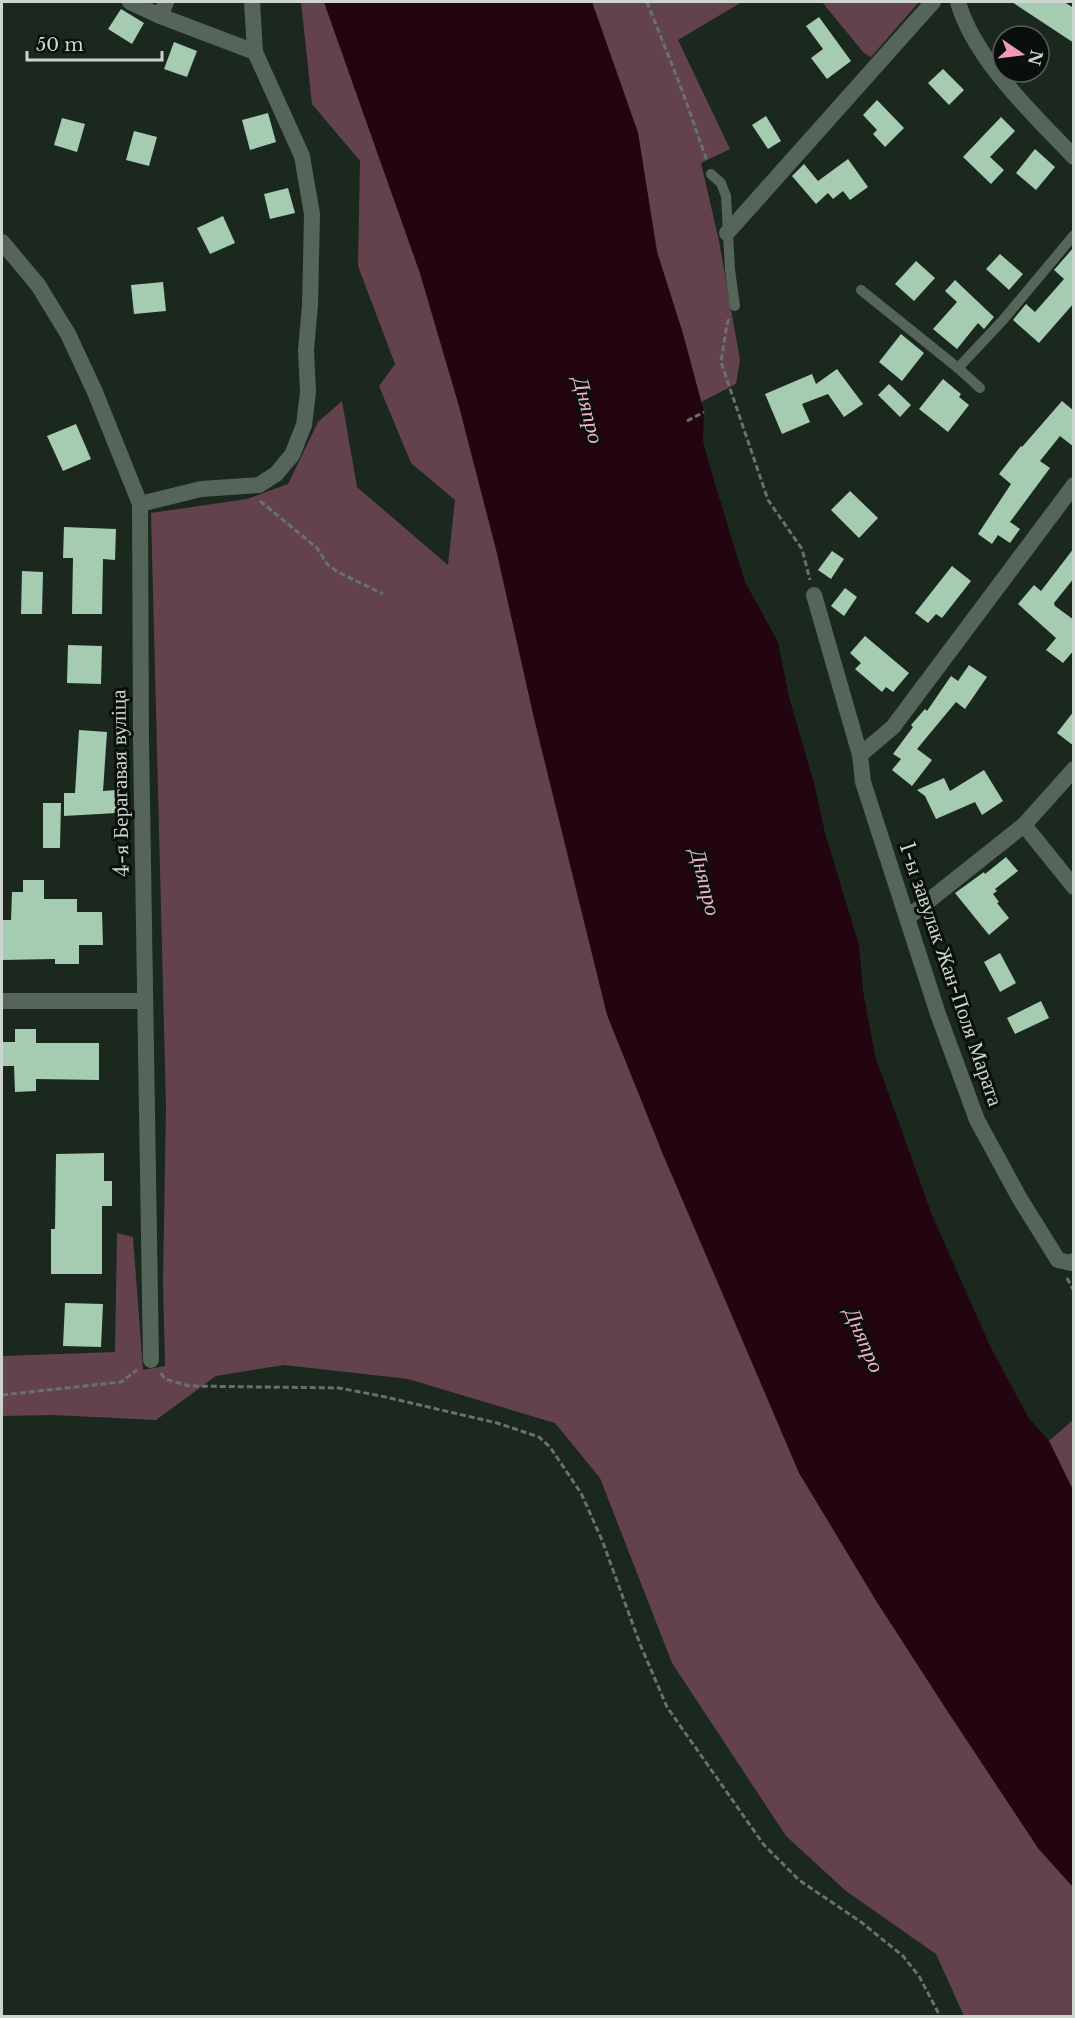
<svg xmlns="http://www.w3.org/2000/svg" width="1075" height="2018" font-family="'Libre Baskerville',serif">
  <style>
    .green { fill: #64424d }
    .water { fill: #230511 }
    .building { fill: #a5cbb0 }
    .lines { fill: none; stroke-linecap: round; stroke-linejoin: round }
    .path { stroke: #67726a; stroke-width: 3; stroke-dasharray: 6 3; stroke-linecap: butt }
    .service { stroke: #556559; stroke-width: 10 }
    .minor { stroke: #556559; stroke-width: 16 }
    .tertiary { stroke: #556559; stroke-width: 16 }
    .labels { text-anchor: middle; stroke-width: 6; stroke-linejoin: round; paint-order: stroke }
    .street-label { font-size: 21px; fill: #ccd5ce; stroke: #090f0b }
    .water-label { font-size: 22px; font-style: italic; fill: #f5b0c6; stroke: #090f0b }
  </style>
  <rect width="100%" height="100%" fill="#1a281e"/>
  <g class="green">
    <path d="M301,2H324L420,273L459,406L497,553L534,718L580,904L662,1152L737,1324L875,1599L1038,1848L1073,1887V2016H964L936,1954L846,1891L786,1836L672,1663L600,1478L555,1423L408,1379L284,1365L216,1376L156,1420L54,1415L2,1416V1356L115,1352L117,1233L133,1237L143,1370L165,1366L163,1282L166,1106L151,513L247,499L288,484L318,422L342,401L357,487L448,565L455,500L411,463L379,386L395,364L358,266L360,161L312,104Z"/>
    <path d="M592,2H742L678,40L730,149L701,163L719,241L740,360L736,384L701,402L683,334L657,252L638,133Z"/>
    <path d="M822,2H919L871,57L864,53Z"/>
    <path d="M1073,1420V1490L1049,1441Z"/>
  </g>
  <path class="water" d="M324,2H592L638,133L657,252L683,334L704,412L703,441L712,474L745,582L778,642L789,697L815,787L825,833L859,945L863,991L875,1056L932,1215L990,1346L1028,1417L1049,1441L1073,1490V1887L1038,1848L946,1709L875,1599L799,1473L662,1152L607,1015L534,718L497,553L459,406L420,273Z"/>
  <g class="building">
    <path d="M1012,2H1064L1074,8V43Z"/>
    <path d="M121,9L144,23L132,44L108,29Z"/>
    <path d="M819,17L851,61L827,79L811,58L823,49L806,26Z"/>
    <path d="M174,42L197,51L187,77L164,69Z"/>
    <path d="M943,69L964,90L949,105L928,83Z"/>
    <path d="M877,100L904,128L885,147L873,134L877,130L863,115Z"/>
    <path d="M268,113L276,142L250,150L242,120Z"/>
    <path d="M766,116L781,141L768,149L752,125Z"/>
    <path d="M1001,117L1015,131L990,157L1004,170L991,184L963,157Z"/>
    <path d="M62,118L85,124L77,152L54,145Z"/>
    <path d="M134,131L157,137L149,166L126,160Z"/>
    <path d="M1035,149L1055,167L1036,190L1016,173Z"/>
    <path d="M848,159L868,187L850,200L843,191L833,199L828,193L816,204L792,176L804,164L818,181Z"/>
    <path d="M288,188L295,213L270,219L264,194Z"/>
    <path d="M223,216L235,243L210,254L197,228Z"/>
    <path d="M1074,247V303L1039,343L1013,320L1026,304L1035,312L1064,279L1054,270Z"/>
    <path d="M1000,254L1023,274L1009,290L986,269Z"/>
    <path d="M916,261L935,278L914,301L895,284Z"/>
    <path d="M955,280L994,317L984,329L978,323L957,349L933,329L957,302L945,291Z"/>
    <path d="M163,282L166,311L134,314L131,285Z"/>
    <path d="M901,334L924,353L902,381L879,362Z"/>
    <path d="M837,369L863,404L844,417L828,394L802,404L810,422L782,434L765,394L812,374L816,384Z"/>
    <path d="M943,379L961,394L959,397L969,405L948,432L919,409Z"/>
    <path d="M889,384L911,405L900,417L878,395Z"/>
    <path d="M1062,401L1074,411V447L1060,436L1040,461L1050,468L1010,522L1020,529L1010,543L998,535L992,544L978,534L1011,484L999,474L1021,446L1022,447Z"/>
    <path d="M76,424L91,459L63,471L47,436Z"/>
    <path d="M850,491L878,518L859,538L831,510Z"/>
    <path d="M64,527L116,529L115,560L103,559L102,614H72L73,558H63Z"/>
    <path d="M1074,548V578L1054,603L1055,606L1074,620V650L1063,663L1046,650L1056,638L1018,604L1034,585L1041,591Z"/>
    <path d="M832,551L844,559L831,579L818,570Z"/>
    <path d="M952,566L971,581L942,618L936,614L928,623L915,613Z"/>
    <path d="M22,571L43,572L42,614H21Z"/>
    <path d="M845,588L857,597L844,616L831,606Z"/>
    <path d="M865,636L909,673L893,692L886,687L882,692L855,669L861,663L850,653Z"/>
    <path d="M68,645L102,646L101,684L67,683Z"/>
    <path d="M969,665L987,677L965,709L956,702L917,749L932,760L912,786L892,770L901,759L893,754L913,727L911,725L925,709L927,711L951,676L958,681Z"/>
    <path d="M1074,711V746L1057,733Z"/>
    <path d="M79,730L107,732L103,791L116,790L117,813L64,816V793H75Z"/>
    <path d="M984,770L1003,801L982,815L975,802L936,819L925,796L917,790L944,778L950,791Z"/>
    <path d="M43,803H61L60,848H43Z"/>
    <path d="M1006,857L1018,871L995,889L997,891L993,894L999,902L997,903L1009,918L989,935L955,893L984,872L985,874Z"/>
    <path d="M23,880H44V899H77V912H102L103,945H79V964H55V959L2,960V920H11L12,892H23Z"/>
    <path d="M1000,953L1016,983L1000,992L984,962Z"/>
    <path d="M1041,1001L1049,1018L1015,1034L1007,1018Z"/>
    <path d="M15,1029H36V1043H99V1080L36,1079V1091L15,1092L14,1066H2V1042H15Z"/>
    <path d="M104,1153V1181H112V1206H102V1274H51V1229H55L56,1154Z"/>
    <path d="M65,1303L103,1304L101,1347L63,1346Z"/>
  </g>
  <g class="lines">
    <g class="path">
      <path d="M647,2L682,90L707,161"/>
      <path d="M729,319L727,324L721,362L768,500L802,549L810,580"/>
      <path d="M687,421L704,412"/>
      <path d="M260,501L317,548L327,564L338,572L383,594"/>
      <path d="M1067,1278L1074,1291"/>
      <path d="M161,1373L165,1379L189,1386L339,1388L381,1396L497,1423L539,1437L550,1447L581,1493L602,1540L640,1644L667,1707L764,1845L799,1880L861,1922L903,1956L919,1976L940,2016"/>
      <path d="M2,1395L121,1382L137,1370"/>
    </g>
    <g class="service">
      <path d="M711,174L721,183L726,196L730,270L735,306"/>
      <path d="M861,290L958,368L980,388"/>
      <path d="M958,368L1003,320L1074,235"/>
    </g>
    <g class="minor">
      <path d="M130,2L160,16L255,52L302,156L312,214L310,305L306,350L308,392L304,425L292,455L276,474L259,485L201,489L140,504"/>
      <path d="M252,2L255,52"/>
      <path d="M160,16L166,2"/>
      <path d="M727,233L933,2"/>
      <path d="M2,242L38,285L68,334L95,392L140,504L141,739L151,1360"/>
      <path d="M814,595L860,755L863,782L938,1014L977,1120L1020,1199L1058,1260L1071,1263L1074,1261"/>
      <path d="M860,755L893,727L1074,485"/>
      <path d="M1024,825L1074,887"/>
      <path d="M907,918L1024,825L1074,769"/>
      <path d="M2,1001H145"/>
    </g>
    <path class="tertiary" d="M958,2C974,59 1034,115 1074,157"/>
  </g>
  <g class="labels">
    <g class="street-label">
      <text transform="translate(120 783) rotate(-91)" y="7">4-я Берагавая вуліца</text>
      <text transform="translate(951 974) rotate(71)" y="7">1-ы завулак Жан-Поля Марата</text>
    </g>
    <g class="water-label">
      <text transform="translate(589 410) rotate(76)" y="8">Дняпро</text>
      <text transform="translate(706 882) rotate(76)" y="8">Дняпро</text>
      <text transform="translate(865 1340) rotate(67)" y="8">Дняпро</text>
    </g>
  </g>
  <rect width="1075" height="2018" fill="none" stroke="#ccd5ce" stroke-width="6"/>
  <g transform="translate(1021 54) rotate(104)"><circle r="28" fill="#090f0b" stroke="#575e59" stroke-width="1.5"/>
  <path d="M0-4.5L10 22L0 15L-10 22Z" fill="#f09ab6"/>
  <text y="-9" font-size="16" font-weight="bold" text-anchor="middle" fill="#ccd5ce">N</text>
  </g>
  <path d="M27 51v9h135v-9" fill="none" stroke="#ccd5ce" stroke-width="3"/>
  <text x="36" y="51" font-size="18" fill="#ccd5ce" stroke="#090f0b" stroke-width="4.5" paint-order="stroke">50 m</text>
</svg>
